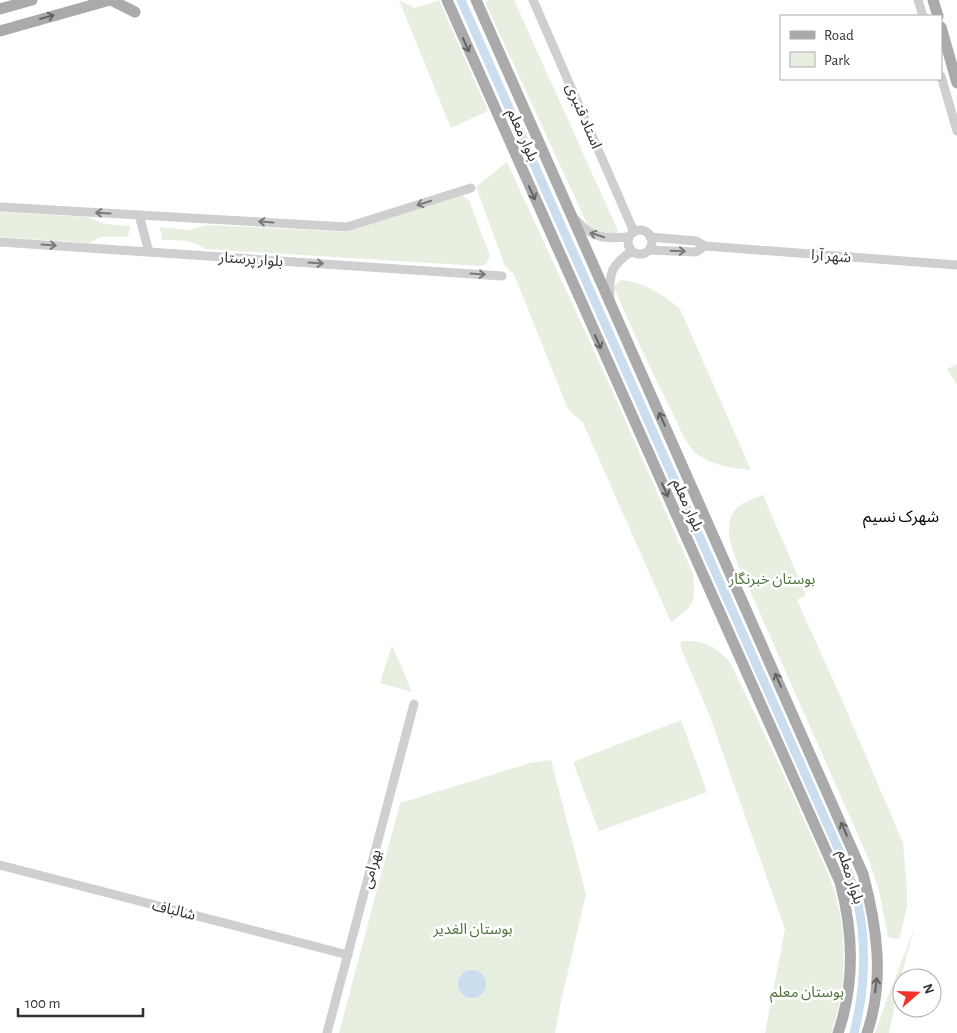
<svg xmlns="http://www.w3.org/2000/svg" width="957" height="1033" font-family="'Alegreya Sans','Noto Sans Arabic',sans-serif">
  <style>
    .green { fill: #e6efe0 }
    .water { fill: #cbdef0 }
    .lines { fill: none; stroke-linecap: round; stroke-linejoin: round }
    .canal { stroke: #cbdef0; stroke-width: 9 }
    .minor { stroke: #cfcfcf; stroke-width: 9 }
    .major { stroke: #aaa; stroke-width: 11 }
    .oneway { stroke: #626262 }
    .oneway2 { stroke: #797979 }
    .labels { text-anchor: middle; stroke-width: 5; stroke-linejoin: round; paint-order: stroke }
    .street-label { font-size: 15px; fill: #323232; stroke: #fff }
    .park-label { font-size: 15px; fill: #4f723b; stroke: #fff }
    .neighbourhood-label { font-size: 16px; fill: #000; stroke: #fff }
  </style>
  <rect width="100%" height="100%" fill="#fff"/>
  <g class="green">
    <path d="M399,0L415,8L439,0L488,111L451,128Z"/>
    <path d="M488,0H514L619,233L615,239L588,226L485,2Z"/>
    <path d="M507,162L611,388L693,574C695,602 695,606 671,622L583,423L568,409L514,274L505,266L476,187Z"/>
    <path d="M462,195L469,200L490,256L485,265L480,266L205,249C192,239 178,240 162,240L160,227L189,230L207,225L347,232Z"/>
    <path d="M0,212L87,217L106,224L130,226L128,237H100L90,243L0,237Z"/>
    <path d="M622,280C644,282 664,295 680,309L751,470C733,468 712,466 697,454C685,444 680,428 673,414C652,373 633,331 614,288L617,283Z"/>
    <path d="M957,364V385L947,369Z"/>
    <path d="M763,495L806,595L797,600L842,700L903,843L907,889V908L900,935L899,938L895,939L888,937L879,891L869,860L750,591C741,570 718,531 735,510C742,502 753,499 763,495Z"/>
    <path d="M682,641C704,640 715,646 730,662C757,718 784,774 809,831C820,856 834,882 839,909C847,949 845,995 831,1033H765L785,929L709,714L680,646Z"/>
    <path d="M392,645L412,692L380,683Z"/>
    <path d="M681,720L707,792L599,831L573,762Z"/>
    <path d="M551,760L586,894L560,1006L555,1033H339L400,803L530,763Z"/>
    <path d="M914,929L898,989L889,1033H875L887,999Z"/>
  </g>
  <circle class="water" cx="472" cy="984" r="14"/>
  <g class="lines">
    <path class="canal" d="M461,0L846,866C850,878 855,890 858,903C867,947 865,990 854,1033"/>
    <g class="minor">
      <path d="M533,0L634,232"/>
      <path d="M918,0L923,16"/>
      <path d="M941,76L957,131"/>
      <path d="M0,207L347,227L471,188"/>
      <path d="M139,215L149,252"/>
      <path d="M576,220C593,239 605,239 629,237"/>
      <circle cx="640" cy="242" r="12"/>
      <path d="M650,237L696,241L705,246L957,265"/>
      <path d="M0,242L502,276"/>
      <path d="M649,250L696,252L705,246"/>
      <path d="M610,300C609,273 610,266 632,251"/>
      <path d="M0,865L348,955"/>
      <path d="M327,1033L414,704"/>
    </g>
    <g class="major">
      <path d="M111,0L135,12"/>
      <path d="M447,0L840,882C853,931 855,984 838,1033"/>
      <path d="M476,0L863,874C877,926 885,981 867,1033"/>
      <path d="M933,0L938,16"/>
      <path d="M0,9L32,0"/>
      <path d="M941,27L957,83"/>
      <path d="M0,31L110,0"/>
    </g>
  </g>
  <defs><path id="oneway-shaft" d="M-6 0H5M1.5-3L5.5 0L1.5 3" fill="none" stroke-width="1.6" stroke-linecap="round" stroke-linejoin="round" transform="scale(1.25)"/></defs>
  <g class="oneway">
    <use href="#oneway-shaft" transform="translate(47 17) rotate(-16)"/>
    <use href="#oneway-shaft" transform="translate(466 45) rotate(66)"/>
    <use href="#oneway-shaft" transform="translate(532 193) rotate(66)"/>
    <use href="#oneway-shaft" transform="translate(598 342) rotate(66)"/>
    <use href="#oneway-shaft" transform="translate(662 419) rotate(-114)"/>
    <use href="#oneway-shaft" transform="translate(665 490) rotate(66)"/>
    <use href="#oneway-shaft" transform="translate(778 680) rotate(-114)"/>
    <use href="#oneway-shaft" transform="translate(844 829) rotate(-114)"/>
    <use href="#oneway-shaft" transform="translate(876 985) rotate(-83)"/>
  </g>
  <g class="oneway2">
    <use href="#oneway-shaft" transform="translate(424 203) rotate(162)"/>
    <use href="#oneway-shaft" transform="translate(103 213) rotate(-177)"/>
    <use href="#oneway-shaft" transform="translate(266 222) rotate(-176)"/>
    <use href="#oneway-shaft" transform="translate(597 235) rotate(-162)"/>
    <use href="#oneway-shaft" transform="translate(49 245) rotate(4)"/>
    <use href="#oneway-shaft" transform="translate(678 251) rotate(2)"/>
    <use href="#oneway-shaft" transform="translate(316 263) rotate(4)"/>
    <use href="#oneway-shaft" transform="translate(478 274) rotate(4)"/>
  </g>
  <g class="labels">
    <g class="street-label">
      <text transform="translate(584 116) rotate(67)" y="5">استاد قنبری</text>
      <text transform="translate(523 135) rotate(66)" y="5">بلوار معلم</text>
      <text transform="translate(831 256) rotate(4)" y="5">شهر آرا</text>
      <text transform="translate(251 259) rotate(4)" y="5">بلوار پرستار</text>
      <text transform="translate(688 505) rotate(66)" y="5">بلوار معلم</text>
      <text transform="translate(371 869) rotate(-75)" y="5">بهرامی</text>
      <text transform="translate(851 877) rotate(72)" y="5">بلوار معلم</text>
      <text transform="translate(174 910) rotate(14)" y="5">شالباف</text>
    </g>
    <g class="park-label">
      <text x="772" y="584">بوستان خبرنگار</text>
      <text x="473" y="934">بوستان الغدیر</text>
      <text x="807" y="997">بوستان معلم</text>
    </g>
    <g class="neighbourhood-label">
      <text x="901" y="522">شهرک نسیم</text>
    </g>
  </g>
  <rect x="780" y="15" width="162" height="65" fill="#ffffff" stroke="#adadad"/>
  <rect x="790" y="31" width="25" height="8" fill="#aaaaaa" stroke="#adadad"/>
  <text x="824" y="40" font-size="15" fill="#323232">Road</text>
  <rect x="790" y="52" width="25" height="15" fill="#e6efe0" stroke="#adadad"/>
  <text x="824" y="65" font-size="15" fill="#323232">Park</text>
  <g transform="translate(917 993) rotate(70)"><circle r="24" fill="#ffffff" stroke="#adadad"/>
  <path d="M0-4L9 19L0 12L-9 19Z" fill="#f2322b"/>
  <text y="-8" font-size="14" font-weight="bold" text-anchor="middle" fill="#323232">N</text>
  </g>
  <path d="M18 1008v8h125v-8" fill="none" stroke="#323232" stroke-width="2.5"/>
  <text x="25" y="1008" font-size="15" fill="#323232" stroke="#ffffff" stroke-width="4" paint-order="stroke">100 m</text>
</svg>
